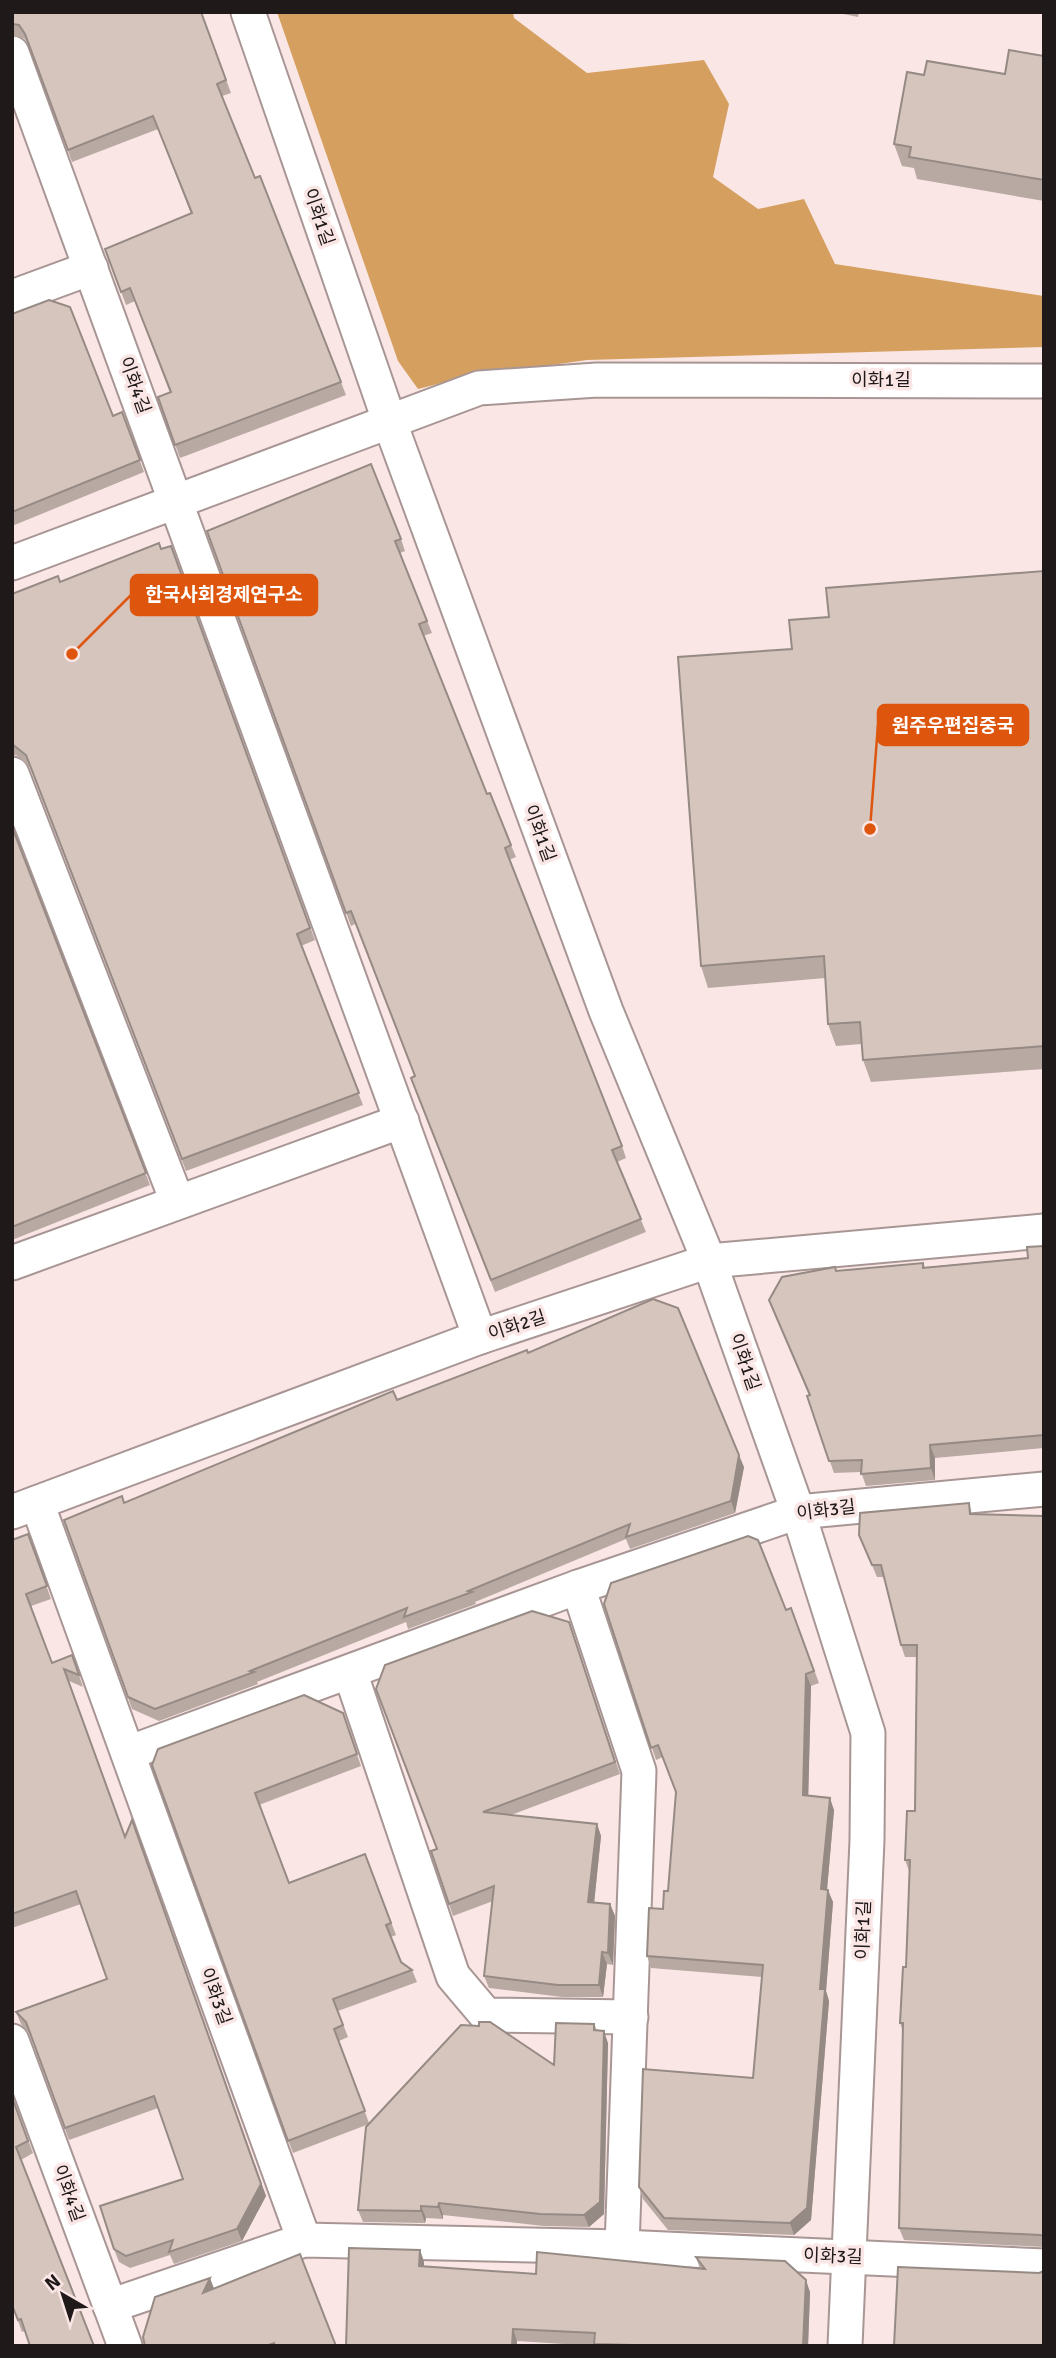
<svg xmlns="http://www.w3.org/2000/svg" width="1056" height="2358" font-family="Signika,'Noto Sans KR',sans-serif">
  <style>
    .forest { fill: #d5a05f }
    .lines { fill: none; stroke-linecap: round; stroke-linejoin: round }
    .minor-casing { stroke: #a89695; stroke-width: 37 }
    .minor { stroke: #fff; stroke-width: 33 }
    .wall { fill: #b8a9a3 }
    .shaded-wall { fill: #968a84 }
    .building { fill: #d6c5bd; stroke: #968a84; stroke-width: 2 }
    .labels { text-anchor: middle; stroke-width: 7; stroke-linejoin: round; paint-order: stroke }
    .street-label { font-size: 18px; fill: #201919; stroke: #fae6e5 }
    .leader { fill: none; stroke: #de560d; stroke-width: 2.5 }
    .callout-dot { fill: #de560d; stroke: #fae6e5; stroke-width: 2.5 }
    .callout { fill: #de560d; stroke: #de560d; stroke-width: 2.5 }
    .callout-label { font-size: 19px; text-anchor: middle; font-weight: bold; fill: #fff }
  </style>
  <rect width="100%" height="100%" fill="#fae6e5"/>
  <path class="forest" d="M277,12H513L514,18L587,73L704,60L729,104L713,177L758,209L804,199L835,264L1044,296V347L587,360L461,378L418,389L398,361Z"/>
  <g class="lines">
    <defs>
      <g id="minor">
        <path d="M248,12L390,423L606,1011L709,1261L798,1512L868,1733L867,1840L845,2346"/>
        <path d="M12,53L480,1337"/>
        <path d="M12,297L91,268"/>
        <path d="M12,563L479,388L597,380L1044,381"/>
        <path d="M12,774L177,1201"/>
        <path d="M12,1263L402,1121"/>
        <path d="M37,1503L304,2240"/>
        <path d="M12,1512L480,1337L709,1261L1044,1231"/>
        <path d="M578,1587L639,1771L622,2247"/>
        <path d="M350,1672L453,1976L486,2015L631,2017"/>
        <path d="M128,1753L578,1587L798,1512L1044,1489"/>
        <path d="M12,2041L125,2346"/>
        <path d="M110,2306L304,2240L622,2247L1044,2266"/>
      </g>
    </defs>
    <use href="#minor" class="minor-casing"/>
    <use href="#minor" class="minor"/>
  </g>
  <g class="wall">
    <path d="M12,12H201L231,93L222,96L255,178L260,176L346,395L180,458L158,397L170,393L135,301L126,305L105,249L191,214L158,129L72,162L30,46L24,38L12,36Z"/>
    <path d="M834,12H859L858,17Z"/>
    <path d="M1044,56V201L917,179L914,168L902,166L894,144L924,75L1005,74Z"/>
    <path d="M12,314L113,416L122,412L144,472L12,526Z"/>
    <path d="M207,531L401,539L405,551L400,553L432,633L423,636L487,794L511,845L516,857L509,860L622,1146L626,1158L617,1162L646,1232L495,1292L415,1090V1076L355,924L351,926Z"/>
    <path d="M171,546L315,940L301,946L363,1105L186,1171L30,767L16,755L12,756V594L60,582Z"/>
    <path d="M1044,571V1069L871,1082L863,1060L861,1044L836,1046L828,1024L825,978L708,988L701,966L792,649L829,617Z"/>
    <path d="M12,827L150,1185L12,1240Z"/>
    <path d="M1044,1246V1448L935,1458V1480L866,1486L861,1472L834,1473L807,1396L809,1395L769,1300L923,1263L925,1267L1028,1258Z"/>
    <path d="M528,1353L744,1467L735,1513L630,1549L626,1539L475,1602L476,1604L408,1629L406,1622L257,1682L258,1684L159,1721L132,1709L64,1520L124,1503L397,1400Z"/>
    <path d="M969,1503L972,1514L1044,1516V2247L904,2240L899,2228L903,2031L900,2023L906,1967L909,1871L905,1860L915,1811L917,1657H905L901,1645L884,1577H877L859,1535Z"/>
    <path d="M28,1534L51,1599L31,1606L52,1663L72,1655L83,1687L69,1681L125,1837L266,2196L242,2241L174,2264L170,2255L130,2268L119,2262L114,2249L183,2179L158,2108L69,2140L30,2034L21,2024L16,2012L107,1979L81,1904L12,1928V1540Z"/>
    <path d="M604,1604L786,1610L791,1608L819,1683L811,1686L808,1796L834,1810L827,1890L833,1902L826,1991L829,2001L811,2220L794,2235L668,2230L643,2199L639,2187L753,2078L762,1977L651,1968L647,1956L663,1909L668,1891L676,1792L663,1757L656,1760Z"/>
    <path d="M569,1622L620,1774L511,1815L597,1824L601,1836L594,1902L610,1904L615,1916L613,1965L607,1964L603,1997H562L489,1988L484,1976L493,1901L453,1916L431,1851L437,1849Z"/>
    <path d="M343,1713L361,1766L259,1805L289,1883L365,1854L396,1935L391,1937L401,1962L412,1970L417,1982L338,2011L348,2037L339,2041L369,2123L554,2065L594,2024L597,2030L608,2043L604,2214L589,2227L544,2226L443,2215V2219L426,2218L425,2223L363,2222L358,2210L369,2124L293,2153L152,1765Z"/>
    <path d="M12,2097L33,2153L21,2160L25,2331L22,2332L12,2305Z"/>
    <path d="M420,2250L424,2262V2266L536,2274L700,2269L696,2257L810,2292L808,2346H595L517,2341L346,2346Z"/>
  </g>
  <g class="shaded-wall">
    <path d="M930,1445L935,1458V1480L931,1468Z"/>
    <path d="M739,1455L744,1467L735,1513L731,1501Z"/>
    <path d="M806,1674L811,1686L808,1808L803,1795Z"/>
    <path d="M830,1798L834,1810L826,1901L821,1889Z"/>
    <path d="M132,1820L266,2196L242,2241L237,2229Z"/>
    <path d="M597,1824L601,1836L593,1914L588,1902Z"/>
    <path d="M828,1890L833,1902L826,1991L829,2001L811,2220L794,2235L790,2223L820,1989Z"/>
    <path d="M610,1904L615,1916L613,1965L608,1953Z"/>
    <path d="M602,1952L607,1964L603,1997L599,1985Z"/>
    <path d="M604,2031L608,2043L604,2214L589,2227L584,2215Z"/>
    <path d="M439,2203L443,2215V2219L438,2207Z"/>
    <path d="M421,2206L426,2218L425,2223L421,2211Z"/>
    <path d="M420,2250L424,2262V2278L419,2266Z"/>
    <path d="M210,2278L215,2291L203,2293Z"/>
    <path d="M806,2280L810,2292L808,2346H803Z"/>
    <path d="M513,2329L517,2341V2346H512Z"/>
  </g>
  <g class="building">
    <path d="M12,12H201L226,80L217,84L255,178L260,176L341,382L175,445L158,397L171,392L130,288L121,292L105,249L192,213L153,116L68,150L25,34L19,25L12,24Z"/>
    <path d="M1009,50L1044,56V180L909,157L911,147L894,144L907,72L924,75L927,61L1005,74Z"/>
    <path d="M49,300L70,307L113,416L122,412L140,460L12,512V314Z"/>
    <path d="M371,464L401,539L395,541L427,621L419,624L487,794L490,793L511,845L505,848L622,1146L612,1150L641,1219L491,1280L411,1078L415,1076L351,911L346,913L207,531Z"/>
    <path d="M159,543L161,549L171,546L310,928L297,934L359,1093L182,1159L26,755L12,744V594L58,576L60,582Z"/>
    <path d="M1044,571V1046L863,1060L860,1022L828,1024L824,956L701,966L678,657L792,649L789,620L829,617L826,588Z"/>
    <path d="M12,827L146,1173L12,1227Z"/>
    <path d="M1044,1246V1435L930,1445L931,1468L861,1474L862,1460L829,1461L807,1396L810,1395L769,1300L782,1277L835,1267L836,1271L923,1263V1268L1028,1258L1027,1247Z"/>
    <path d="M653,1299L678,1308L739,1455L731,1501L626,1537L630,1524L468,1591L472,1592L404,1617L407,1608L250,1671L254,1672L155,1709L128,1697L64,1520L122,1496L124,1503L393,1391L397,1400L527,1350L528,1353Z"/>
    <path d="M969,1503L970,1514L1044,1516V2236L1040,2235L899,2228L903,2023H900L903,1967H906L910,1860H905L907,1811H915L917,1645H901L881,1565H872L859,1535L860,1513Z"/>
    <path d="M28,1534L47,1586L26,1594L52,1663L72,1655L79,1675L64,1669L125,1837L132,1820L261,2184L237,2229L169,2252L173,2240L126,2256L114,2249L100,2206L183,2179L154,2096L65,2128L26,2022L16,2012L107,1979L76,1891L12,1914V1540Z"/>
    <path d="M748,1536L758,1540L786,1610L791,1608L814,1671L806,1674L803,1795L830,1798L821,1889L828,1890L820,1989H825L807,2208L790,2223L664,2218L639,2187L643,2069L753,2078L763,1965L647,1956L649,1908L663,1909L664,1891H668L676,1792L658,1745L651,1748L604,1604L611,1583Z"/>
    <path d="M532,1611L569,1622L615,1762L483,1812L597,1824L588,1902L610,1904L608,1953L602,1952L599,1985H558L484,1976L494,1886L449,1904L431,1851L437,1849L376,1689L385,1665Z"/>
    <path d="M304,1695L343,1713L357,1754L255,1793L289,1883L365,1854L391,1923L386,1925L401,1962L412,1970L333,1999L343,2025L334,2029L365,2111L288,2141L152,1765L158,1749Z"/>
    <path d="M479,2022H490L554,2065L556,2023L594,2024V2030L604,2031L600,2202L584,2215L540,2214L439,2203L438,2207L421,2206V2211L358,2210L366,2127L461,2025L479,2026Z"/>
    <path d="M12,2097L28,2141L16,2147L94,2346H30L21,2319L18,2320L12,2305Z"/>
    <path d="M349,2248L420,2250L419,2266L536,2274L537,2252L705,2269L696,2257L785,2261L806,2280L803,2346H673L594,2344L595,2333L513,2329L512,2346H346Z"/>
    <path d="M300,2254L336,2346H275L274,2343L266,2346H145L143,2337L155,2297L210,2278L203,2293Z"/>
    <path d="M898,2267L1039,2273L1044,2271V2346H894Z"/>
  </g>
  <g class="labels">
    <g class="street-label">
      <text transform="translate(319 217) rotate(71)" y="6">이화1길</text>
      <text x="881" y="386">이화1길</text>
      <text transform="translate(135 385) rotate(70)" y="6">이화4길</text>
      <text transform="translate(540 833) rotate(70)" y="6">이화1길</text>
      <text transform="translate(517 1325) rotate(-18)" y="6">이화2길</text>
      <text transform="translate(745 1362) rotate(71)" y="6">이화1길</text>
      <text transform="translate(826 1510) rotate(-7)" y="6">이화3길</text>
      <text transform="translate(863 1930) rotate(-88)" y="6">이화1길</text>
      <text transform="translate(216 1996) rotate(70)" y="6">이화3길</text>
      <text transform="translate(69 2193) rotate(70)" y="6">이화4길</text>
      <text transform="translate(833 2256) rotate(2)" y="6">이화3길</text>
    </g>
  </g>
  <path class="leader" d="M72 654L131 595M870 829L878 725"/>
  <g class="callout-dot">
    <circle cx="72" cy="654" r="7"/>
    <circle cx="870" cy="829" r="7"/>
  </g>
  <g class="callout">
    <rect x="131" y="575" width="186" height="40" rx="7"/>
    <rect x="878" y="705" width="150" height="40" rx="7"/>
  </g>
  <g class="callout-label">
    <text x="224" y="601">한국사회경제연구소</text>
    <text x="953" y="732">원주우편집중국</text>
  </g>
  <rect width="1056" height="2358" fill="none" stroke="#201919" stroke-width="28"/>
  <g transform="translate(63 2295) rotate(321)" stroke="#fae6e5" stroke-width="5" paint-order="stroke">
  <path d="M0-5L12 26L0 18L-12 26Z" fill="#201919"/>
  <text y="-10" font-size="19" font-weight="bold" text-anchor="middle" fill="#201919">N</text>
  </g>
</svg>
